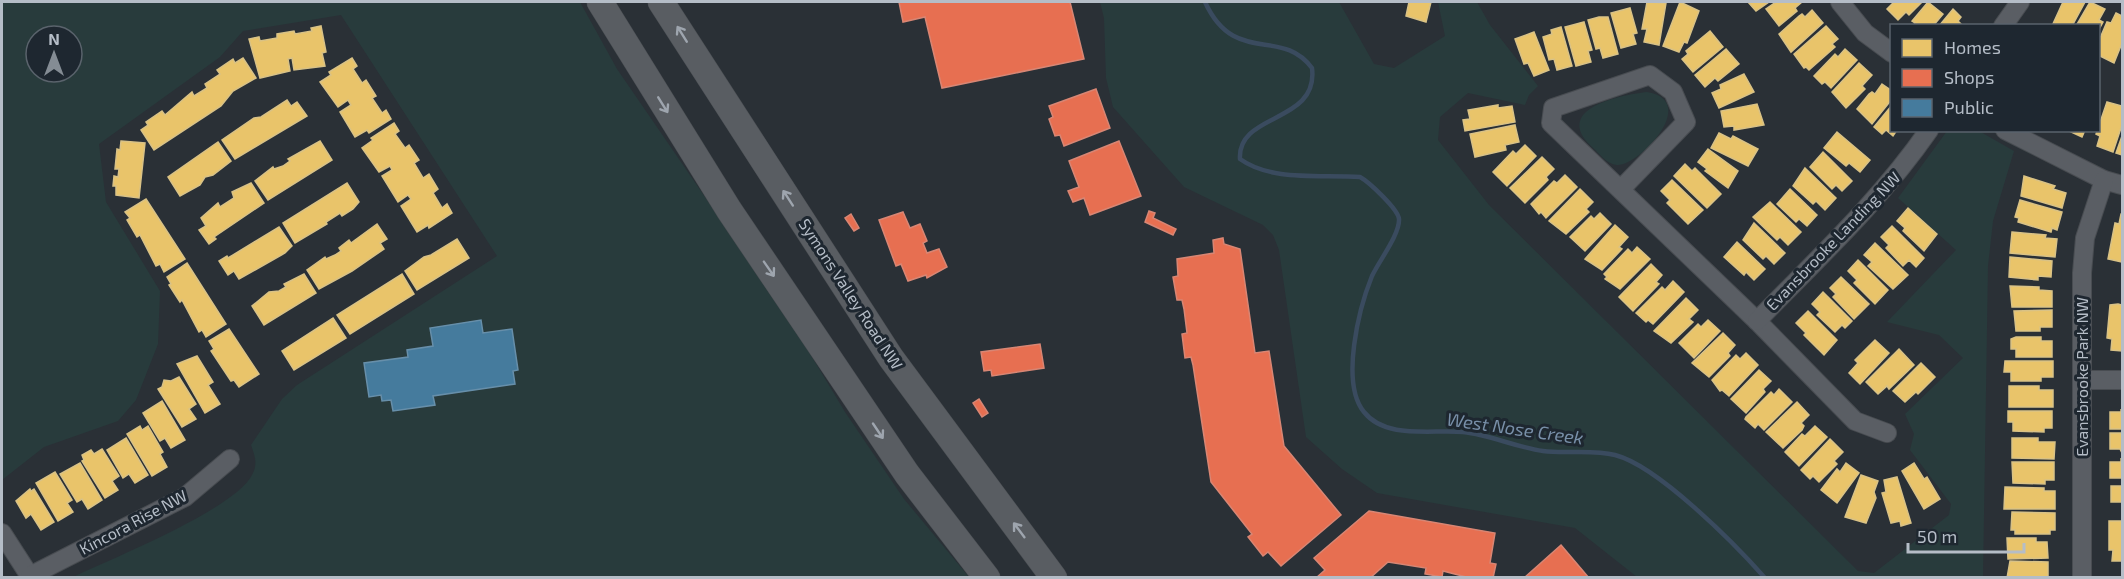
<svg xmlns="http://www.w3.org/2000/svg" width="2124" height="579" font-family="'Exo 2',sans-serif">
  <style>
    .green { fill: #283b3c; fill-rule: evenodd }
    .homes { fill: #e9c46a; stroke: #d9c286; stroke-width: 1.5 }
    .shops { fill: #e76f51; stroke: #d88674; stroke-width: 1.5 }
    .public { fill: #457b9d; stroke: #678faa; stroke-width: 1.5 }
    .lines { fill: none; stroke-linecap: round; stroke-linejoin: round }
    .stream { stroke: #3a4b5f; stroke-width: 4.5 }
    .minor-casing { stroke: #484c51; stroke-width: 20 }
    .secondary-casing { stroke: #484c51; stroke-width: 27 }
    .minor { stroke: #5a5e64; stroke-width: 18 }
    .secondary { stroke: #595d62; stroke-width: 26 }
    .oneway { stroke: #9ea5ae }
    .labels { text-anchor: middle; stroke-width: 6; stroke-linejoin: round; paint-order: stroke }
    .street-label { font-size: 16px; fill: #b5bdc7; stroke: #1e2730 }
    .water-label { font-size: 18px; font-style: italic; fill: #788fa8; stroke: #1e2730 }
  </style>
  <rect width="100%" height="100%" fill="#2a3036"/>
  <g class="green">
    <path d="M2,2H580L617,69L791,322L845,412L904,499L969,577H73C111,559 235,509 252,475C258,464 255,456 251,445L282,399L297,385L497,256L341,15L243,31L220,57L99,144L106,202L160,291L158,344L136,400L118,421L44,447L2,480ZM36,36H72V72H36Z"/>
    <path d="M1100,2H1339L1374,64L1394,68L1445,36L1438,2H1477L1490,25L1538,86L1529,95L1525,105L1468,93L1440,117L1438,140L1489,205L1858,571L1874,573L1949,515L1951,504L1910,450L1914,434L1905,414L1963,358L1939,335L1887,322L1956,250L1898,198L1947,131H1979L2014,151L1993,221L1988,266L1983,577H1637L1575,528L1377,493L1342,469L1306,437L1279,250L1273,235L1263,225L1184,187L1113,107L1106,78L1104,18Z"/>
    <path d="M1647,92C1701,101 1638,167 1617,165C1606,164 1599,153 1591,146C1553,109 1619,95 1647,92Z"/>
  </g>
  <g class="homes">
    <path d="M1409,2H1431L1426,22L1406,16Z"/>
    <path d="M1647,2L1666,3L1659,45L1644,42L1647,29H1642Z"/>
    <path d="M1680,2L1699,11L1687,43L1684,42L1679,52L1663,46Z"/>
    <path d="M1748,2H1769L1756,11Z"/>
    <path d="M1776,2H1802L1795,8L1797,11L1779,26L1766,9Z"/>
    <path d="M1894,2H1922L1909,15L1906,12L1898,20L1887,9Z"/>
    <path d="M1928,2L1943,14L1933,26H1913L1915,23L1912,21Z"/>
    <path d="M2063,2H2085L2072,26H2052Z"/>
    <path d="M2090,2L2105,9L2099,20L2103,22L2098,31V26H2076Z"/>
    <path d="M1630,8L1637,33L1633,34L1636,44L1621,48L1611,13Z"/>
    <path d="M1953,9L1961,17L1958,21L1963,26H1939Z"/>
    <path d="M1812,10L1823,23L1791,52L1779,34L1799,16L1802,14L1805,17Z"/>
    <path d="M2116,13L2122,16V43L2114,63L2098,55V43L2107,22L2111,23Z"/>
    <path d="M1599,17H1608L1618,54L1603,58L1600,48L1596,49L1588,20Z"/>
    <path d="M1584,22L1592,50L1588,51L1591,62L1576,66L1565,27Z"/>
    <path d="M321,26L326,52L322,53L325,66L294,70L292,58L288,59L290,71L260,78L249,39L259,37L260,41L277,38V34L294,31L295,34L312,31L311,28Z"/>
    <path d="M1826,26L1838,39L1832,44L1835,47L1809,70L1806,67L1804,68L1794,54Z"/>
    <path d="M1561,27L1572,66L1557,70L1554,59L1549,60L1543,37L1552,34L1551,30Z"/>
    <path d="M1710,31L1723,47L1693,72L1682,59L1688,54L1686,51Z"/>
    <path d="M1534,32L1549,70L1534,76L1528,63L1524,64L1515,39Z"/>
    <path d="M1726,49L1739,64L1718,81L1715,78L1705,87L1695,75Z"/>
    <path d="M1845,49L1857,60L1831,88L1825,82L1822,84L1814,76L1835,54L1838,57Z"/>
    <path d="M243,58L256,78L233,91L221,106L154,150L141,130L148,125L146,122L162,111L165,115L192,92L194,96L207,88L205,84L220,74L217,70L233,59L235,63Z"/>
    <path d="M352,58L357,66L353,69L362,83L366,80L376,96L372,98L382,113L386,110L391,119L369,133L367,130L355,137L340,112L351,105L348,100L338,107L320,82L331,75L329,72Z"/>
    <path d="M1859,63L1872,75L1862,86L1865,89L1846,108L1832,92Z"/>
    <path d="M1744,74L1754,92L1719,108L1712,93L1721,89L1720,85Z"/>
    <path d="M1882,84L1892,91V99L1872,124L1857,109L1869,94L1872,92L1875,94Z"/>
    <path d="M287,100L291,106L297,102L307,116L235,159L222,140L254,118L261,117Z"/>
    <path d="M2107,102L2122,106V125L2113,152L2097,146L2100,136L2096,134Z"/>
    <path d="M1757,104L1764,125L1734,130V126L1724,127L1721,111Z"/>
    <path d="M1498,105V108L1512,106L1515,122L1465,131L1463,120L1470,119L1468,110Z"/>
    <path d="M1892,105V130H1897L1893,136L1886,130L1882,134L1874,127Z"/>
    <path d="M394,123L399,131L395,134L405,148L409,145L419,160L414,163L423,178L429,174L438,189L433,193L442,208L447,204L452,213L429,228L428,225L417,232L401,206L411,199L408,195L398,202L382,176L392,170L390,166L379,172L362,148L373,140L371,138Z"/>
    <path d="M1515,125L1519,142L1505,145L1506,150L1475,157L1470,134Z"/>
    <path d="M2067,130H2085L2082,137Z"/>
    <path d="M1837,132L1870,160L1860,172L1849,163L1846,166L1824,148Z"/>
    <path d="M1719,133L1731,139L1733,136L1758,149L1748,166L1711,148Z"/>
    <path d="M2122,136V155L2116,153Z"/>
    <path d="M121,141L145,143L139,198L116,195V186H113L114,176L118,177L119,169H115L117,149L120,150Z"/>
    <path d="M320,141L332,160L268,200L255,181L273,167L274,169L283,166L290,161L288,159Z"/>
    <path d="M218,142L231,161L213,175L205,177L200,185L180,196L168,177Z"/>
    <path d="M1525,145L1536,156L1507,186L1493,172L1513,151L1516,154Z"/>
    <path d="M1708,149L1738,171L1728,188L1705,171L1707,169L1698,162Z"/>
    <path d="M1823,152L1852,181L1842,191L1836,185L1832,189L1810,167Z"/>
    <path d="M1542,157L1554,169L1546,177L1548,180L1525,203L1510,188Z"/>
    <path d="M1685,164L1692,171L1695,168L1721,194L1707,208L1674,176Z"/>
    <path d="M1805,168L1836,198L1825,210L1816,201L1813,204L1793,186Z"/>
    <path d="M1565,175L1577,187L1546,218L1541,212L1539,214L1531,204L1554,181L1557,183Z"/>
    <path d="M2024,176L2055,186L2053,189L2066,193L2062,208L2021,196Z"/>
    <path d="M1672,180L1703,210L1688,224L1667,203L1670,200L1661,191Z"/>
    <path d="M251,183L264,203L214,237L216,239L209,244L199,230L206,226L201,218L218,203L220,207L234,198L232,192Z"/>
    <path d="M347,183L359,202L353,209L342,216L340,213L326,222L327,224L295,243L283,223Z"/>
    <path d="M1580,189L1593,202L1586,209L1589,212L1566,234L1549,221Z"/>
    <path d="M1790,189L1817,215L1807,226L1799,219L1796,222L1777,204Z"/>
    <path d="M146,199L185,259L164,272L160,264L156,266L140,235L137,237L127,220L130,218L125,212Z"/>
    <path d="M2020,200L2062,212L2057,230L2052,228L2051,232L2018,222L2019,218L2015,217Z"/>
    <path d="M1770,202L1801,232L1788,245L1780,237L1777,240L1753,217Z"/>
    <path d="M1908,208L1937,234L1924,251L1903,231L1905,228L1897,221Z"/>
    <path d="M1600,213L1611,224L1585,251L1570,237L1591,216L1594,219Z"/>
    <path d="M2121,214H2122V262L2108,259L2115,223L2119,224Z"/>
    <path d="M1754,223L1785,253L1774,264L1766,256L1763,259L1743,240Z"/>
    <path d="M377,224L387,239L380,243L384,249L352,271L319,289L307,270L325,257L326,259L335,255L341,251L339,248L349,240L351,243Z"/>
    <path d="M1615,225L1628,237L1619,247L1622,249L1602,270L1585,259Z"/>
    <path d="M1892,226L1924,258L1916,267L1909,260L1903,266L1886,248L1889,245L1881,237Z"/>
    <path d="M279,227L292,246L285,253L239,279L234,271L228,275L219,261L227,256L228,258Z"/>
    <path d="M2012,232L2046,235L2045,238L2057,239L2055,257L2010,253Z"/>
    <path d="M457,239L469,258L417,290L405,271L424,257L431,255Z"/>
    <path d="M1737,242L1765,269L1754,280L1746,272L1744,275L1724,257Z"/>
    <path d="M1875,243L1908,275L1893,289L1868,266L1872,262L1864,255Z"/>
    <path d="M1637,247L1650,259L1620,289L1605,279L1607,277L1604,274L1628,249L1632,253Z"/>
    <path d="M2010,257L2052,261L2051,277L2038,276V280L2009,277Z"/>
    <path d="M1858,260L1888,290L1875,304L1854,283L1857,280L1848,271Z"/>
    <path d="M187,263L226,324L206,337L202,330L199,332L182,300L180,302L169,285L171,284L167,277Z"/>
    <path d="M1651,264L1662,275L1656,282L1659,284L1633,311L1619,297Z"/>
    <path d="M304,274L316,293L264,325L252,306L269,292L279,291L286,287L284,284Z"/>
    <path d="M402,274L414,294L350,334L337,315Z"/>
    <path d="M1841,277L1869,304L1854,319L1833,297L1836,294L1830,288Z"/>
    <path d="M1673,281L1684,292L1653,324L1648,320L1646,322L1636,313L1662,287L1665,290Z"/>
    <path d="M2010,286L2039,287V290L2052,291V307H2012Z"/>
    <path d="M1823,292L1852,321L1845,328L1842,325L1835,332L1817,315L1820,312L1812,304Z"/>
    <path d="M1686,298L1698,310L1689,319L1693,322L1671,343L1654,331Z"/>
    <path d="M2118,304L2122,305V351L2111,350L2112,339L2107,338L2110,305Z"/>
    <path d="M2052,310V327H2040V331H2016L2014,311Z"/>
    <path d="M1808,311L1837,340L1824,355L1804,335L1806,333L1796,323Z"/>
    <path d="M333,318L346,338L294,370L282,351Z"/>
    <path d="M1708,320L1720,331L1694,358L1679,343L1698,324L1701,327Z"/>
    <path d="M229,329L259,374L239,387L234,380L231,381L211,351L214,349L209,341Z"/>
    <path d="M1723,333L1735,345L1728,353L1730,356L1709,377L1692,363Z"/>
    <path d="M2016,337H2041V341H2052V357H2016V349H2011V339Z"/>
    <path d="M1875,340L1889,353L1860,384L1849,373L1858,363L1855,360Z"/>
    <path d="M1899,349L1914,365L1889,389L1887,386L1878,394L1866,382Z"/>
    <path d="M1746,353L1758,365L1729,396L1722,390L1720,391L1712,380L1736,355L1740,359Z"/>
    <path d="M197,356L213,382L208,385L220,404L205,413L177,364Z"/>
    <path d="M2005,361H2053V377H2041V381H2011V372H2004Z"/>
    <path d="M1921,363L1935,377L1918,394L1916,392L1905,402L1893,391Z"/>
    <path d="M1759,370L1771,381L1763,389L1765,392L1746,413L1731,399Z"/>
    <path d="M179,377L196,404L189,409L196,419L182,427L158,389L162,387L164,380L171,381Z"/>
    <path d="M2009,386H2039V390H2053V407H2009Z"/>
    <path d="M1779,389L1792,402L1764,430L1758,424L1755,428L1745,419L1746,417L1771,392L1774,395Z"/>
    <path d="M162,401L185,440L171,448L165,438L160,441L143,413Z"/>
    <path d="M1797,402L1809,415L1801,423L1804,426L1802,430L1783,448L1766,432Z"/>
    <path d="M2121,409L2122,429H2110V412H2121Z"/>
    <path d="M2008,411H2052V428H2044V432L2013,431V422H2008Z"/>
    <path d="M140,426L142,430L148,426L163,452L160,454L167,467L152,476L127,434Z"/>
    <path d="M1815,426L1827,437L1799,466L1785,452L1802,434L1805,436Z"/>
    <path d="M2110,433H2122V453L2120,449H2110Z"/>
    <path d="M126,438L148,475L135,483L129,474L123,478L107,450Z"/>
    <path d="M2012,438H2038V442H2055L2054,459L2012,458Z"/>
    <path d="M1830,439L1843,452L1834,461L1837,464L1819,482L1813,476L1810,479L1801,470Z"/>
    <path d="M102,449L119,476L112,481L118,490L105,498L82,461L84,460L82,455L91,450L94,454Z"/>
    <path d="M2121,458L2122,478H2110V462H2121Z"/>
    <path d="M2012,462H2054V480H2045V484L2013,483Z"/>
    <path d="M80,463L102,500L88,509L82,499L77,502L60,474Z"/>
    <path d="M1846,463L1859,473L1837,503L1821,490L1837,469L1840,472Z"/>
    <path d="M1914,463L1924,479L1927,477L1940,499L1924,509L1902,471Z"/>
    <path d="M55,472L72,500L67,503L73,512L58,521L36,483Z"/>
    <path d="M1861,475L1878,481L1874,492L1876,498L1866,523L1845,517Z"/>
    <path d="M1897,477L1911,523L1901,526L1900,521L1891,523L1882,493L1886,492L1884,480Z"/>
    <rect x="2111" y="486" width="11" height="16"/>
    <path d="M2005,487L2044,488V491H2055V509H2004Z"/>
    <path d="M30,489L31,491L34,489L54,522L41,530L31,514L26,518L16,501Z"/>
    <path d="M2012,512L2055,513V530H2050V534H2015V530H2011Z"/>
    <path d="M2109,521H2122V561H2112L2113,550H2109Z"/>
    <path d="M2007,538H2036V542H2047L2048,558L2008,559Z"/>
    <path d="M2010,561L2048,562V578H2007Z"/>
  </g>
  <g class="shops">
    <path d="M899,2H1070L1084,59L942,88L925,17L903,22Z"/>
    <path d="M1096,89L1110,128L1064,146L1060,135L1055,136L1049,119L1053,117L1049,106Z"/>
    <path d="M1119,141L1141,196L1090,215L1084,198L1073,202L1068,191L1079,187L1069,161Z"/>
    <path d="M1149,211L1155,213L1153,218L1176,229L1173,235L1145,222Z"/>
    <path d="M903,212L910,228L920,224L927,241L923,243L927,253L939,249L947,267L927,278L926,275L908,281L901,264L896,266L879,220Z"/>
    <path d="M851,214L859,228L854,231L845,218Z"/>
    <path d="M1223,238L1224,244L1240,249L1255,353L1269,351L1284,446L1341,515L1281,566L1268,552L1263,556L1248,537L1252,534L1211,482L1193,365L1191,357L1185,358L1182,334L1187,333L1184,309L1182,300H1177L1173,277L1178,276L1177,259L1214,253L1213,240Z"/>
    <path d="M1040,344L1044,368L992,376L991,370L984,371L981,352Z"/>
    <path d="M979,399L988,413L982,417L973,403Z"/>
    <path d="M1369,511L1495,533L1490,563L1496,564L1493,578H1470L1443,571L1442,577L1425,574L1426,568L1388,562L1370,578H1316L1325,570L1314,558Z"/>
    <path d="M1561,545L1589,578H1524Z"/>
  </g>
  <path class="public" d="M481,320L483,333L512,329L518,370L513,371L515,384L433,396L435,405L393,411L391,400L382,401L381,395L369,397L364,363L408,357L407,350L433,346L430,328Z"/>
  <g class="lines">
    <path class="stream" d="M1205,2C1235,67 1281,26 1312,68C1319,124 1237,112 1240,159C1272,182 1322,174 1360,177C1369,182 1398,209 1399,219C1400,234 1379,261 1372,276C1359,308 1340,383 1364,412C1386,440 1433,429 1463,432C1491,435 1515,447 1543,451C1566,454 1592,449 1615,455C1658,466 1735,544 1765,578"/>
    <defs>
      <g id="minor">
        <path d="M1840,2L1865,33L1892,53"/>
        <path d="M2003,26L2020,2"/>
        <path d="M2005,130L2104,180L2122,185"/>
        <path d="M1621,189L1686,122L1673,92L1650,75L1553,108L1551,123L1757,321L1855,421L1887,433"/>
        <path d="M1757,321C1817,259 1879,202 1929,130"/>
        <path d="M2082,380H2122"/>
        <path d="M2,533L31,578"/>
        <path d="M30,576L185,497L230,459"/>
        <path d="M2082,578V273L2085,238L2104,180"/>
      </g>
      <g id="secondary">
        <path d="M600,2L729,210L907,474L987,578"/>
        <path d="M661,2L891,358L1054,578"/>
      </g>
    </defs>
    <use href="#minor" class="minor-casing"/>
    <use href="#secondary" class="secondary-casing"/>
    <use href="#minor" class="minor"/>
    <use href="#secondary" class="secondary"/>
  </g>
  <defs><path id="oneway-shaft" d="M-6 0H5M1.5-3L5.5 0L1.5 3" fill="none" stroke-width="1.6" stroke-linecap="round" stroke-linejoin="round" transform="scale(1.5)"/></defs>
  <g class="oneway">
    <use href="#oneway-shaft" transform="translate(682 34) rotate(-122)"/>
    <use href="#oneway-shaft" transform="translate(663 105) rotate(58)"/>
    <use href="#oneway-shaft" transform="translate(788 198) rotate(-123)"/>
    <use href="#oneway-shaft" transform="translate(769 269) rotate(55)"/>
    <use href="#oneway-shaft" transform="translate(878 431) rotate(56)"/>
    <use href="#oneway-shaft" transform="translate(1019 530) rotate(-127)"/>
  </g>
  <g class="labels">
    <g class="street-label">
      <text transform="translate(1833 241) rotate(-46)" y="6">Evansbrooke Landing NW</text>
      <text transform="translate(851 294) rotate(57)" y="6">Symons Valley Road NW</text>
      <text transform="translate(2082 377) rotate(-90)" y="6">Evansbrooke Park NW</text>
      <text transform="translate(133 522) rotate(-28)" y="6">Kincora Rise NW</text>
    </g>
    <g class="water-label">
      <text transform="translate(1515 429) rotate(8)" y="6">West Nose Creek</text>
    </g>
  </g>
  <rect width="2124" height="579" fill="none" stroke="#b5bdc7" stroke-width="6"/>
  <rect x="1890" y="24" width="210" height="108" fill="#1e2730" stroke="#5a636c" stroke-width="1.5"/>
  <rect x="1902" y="39" width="30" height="18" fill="#e9c46a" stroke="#5a636c" stroke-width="1.5"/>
  <text x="1944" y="54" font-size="18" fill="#b5bdc7">Homes</text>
  <rect x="1902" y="69" width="30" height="18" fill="#e76f51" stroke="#5a636c" stroke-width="1.5"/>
  <text x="1944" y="84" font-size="18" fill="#b5bdc7">Shops</text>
  <rect x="1902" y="99" width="30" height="18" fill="#457b9d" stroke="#5a636c" stroke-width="1.5"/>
  <text x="1944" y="114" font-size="18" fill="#b5bdc7">Public</text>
  <g transform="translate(54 54)"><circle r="28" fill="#1e2730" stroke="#5a636c" stroke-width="1.5"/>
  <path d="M0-4.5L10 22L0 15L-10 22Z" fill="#848c94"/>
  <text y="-9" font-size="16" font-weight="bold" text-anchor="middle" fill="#b5bdc7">N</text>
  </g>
  <path d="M1908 543v9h116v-9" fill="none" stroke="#b5bdc7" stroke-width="3"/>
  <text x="1917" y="543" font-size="18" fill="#b5bdc7" stroke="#1e2730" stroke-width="4.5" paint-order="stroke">50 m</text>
</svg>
